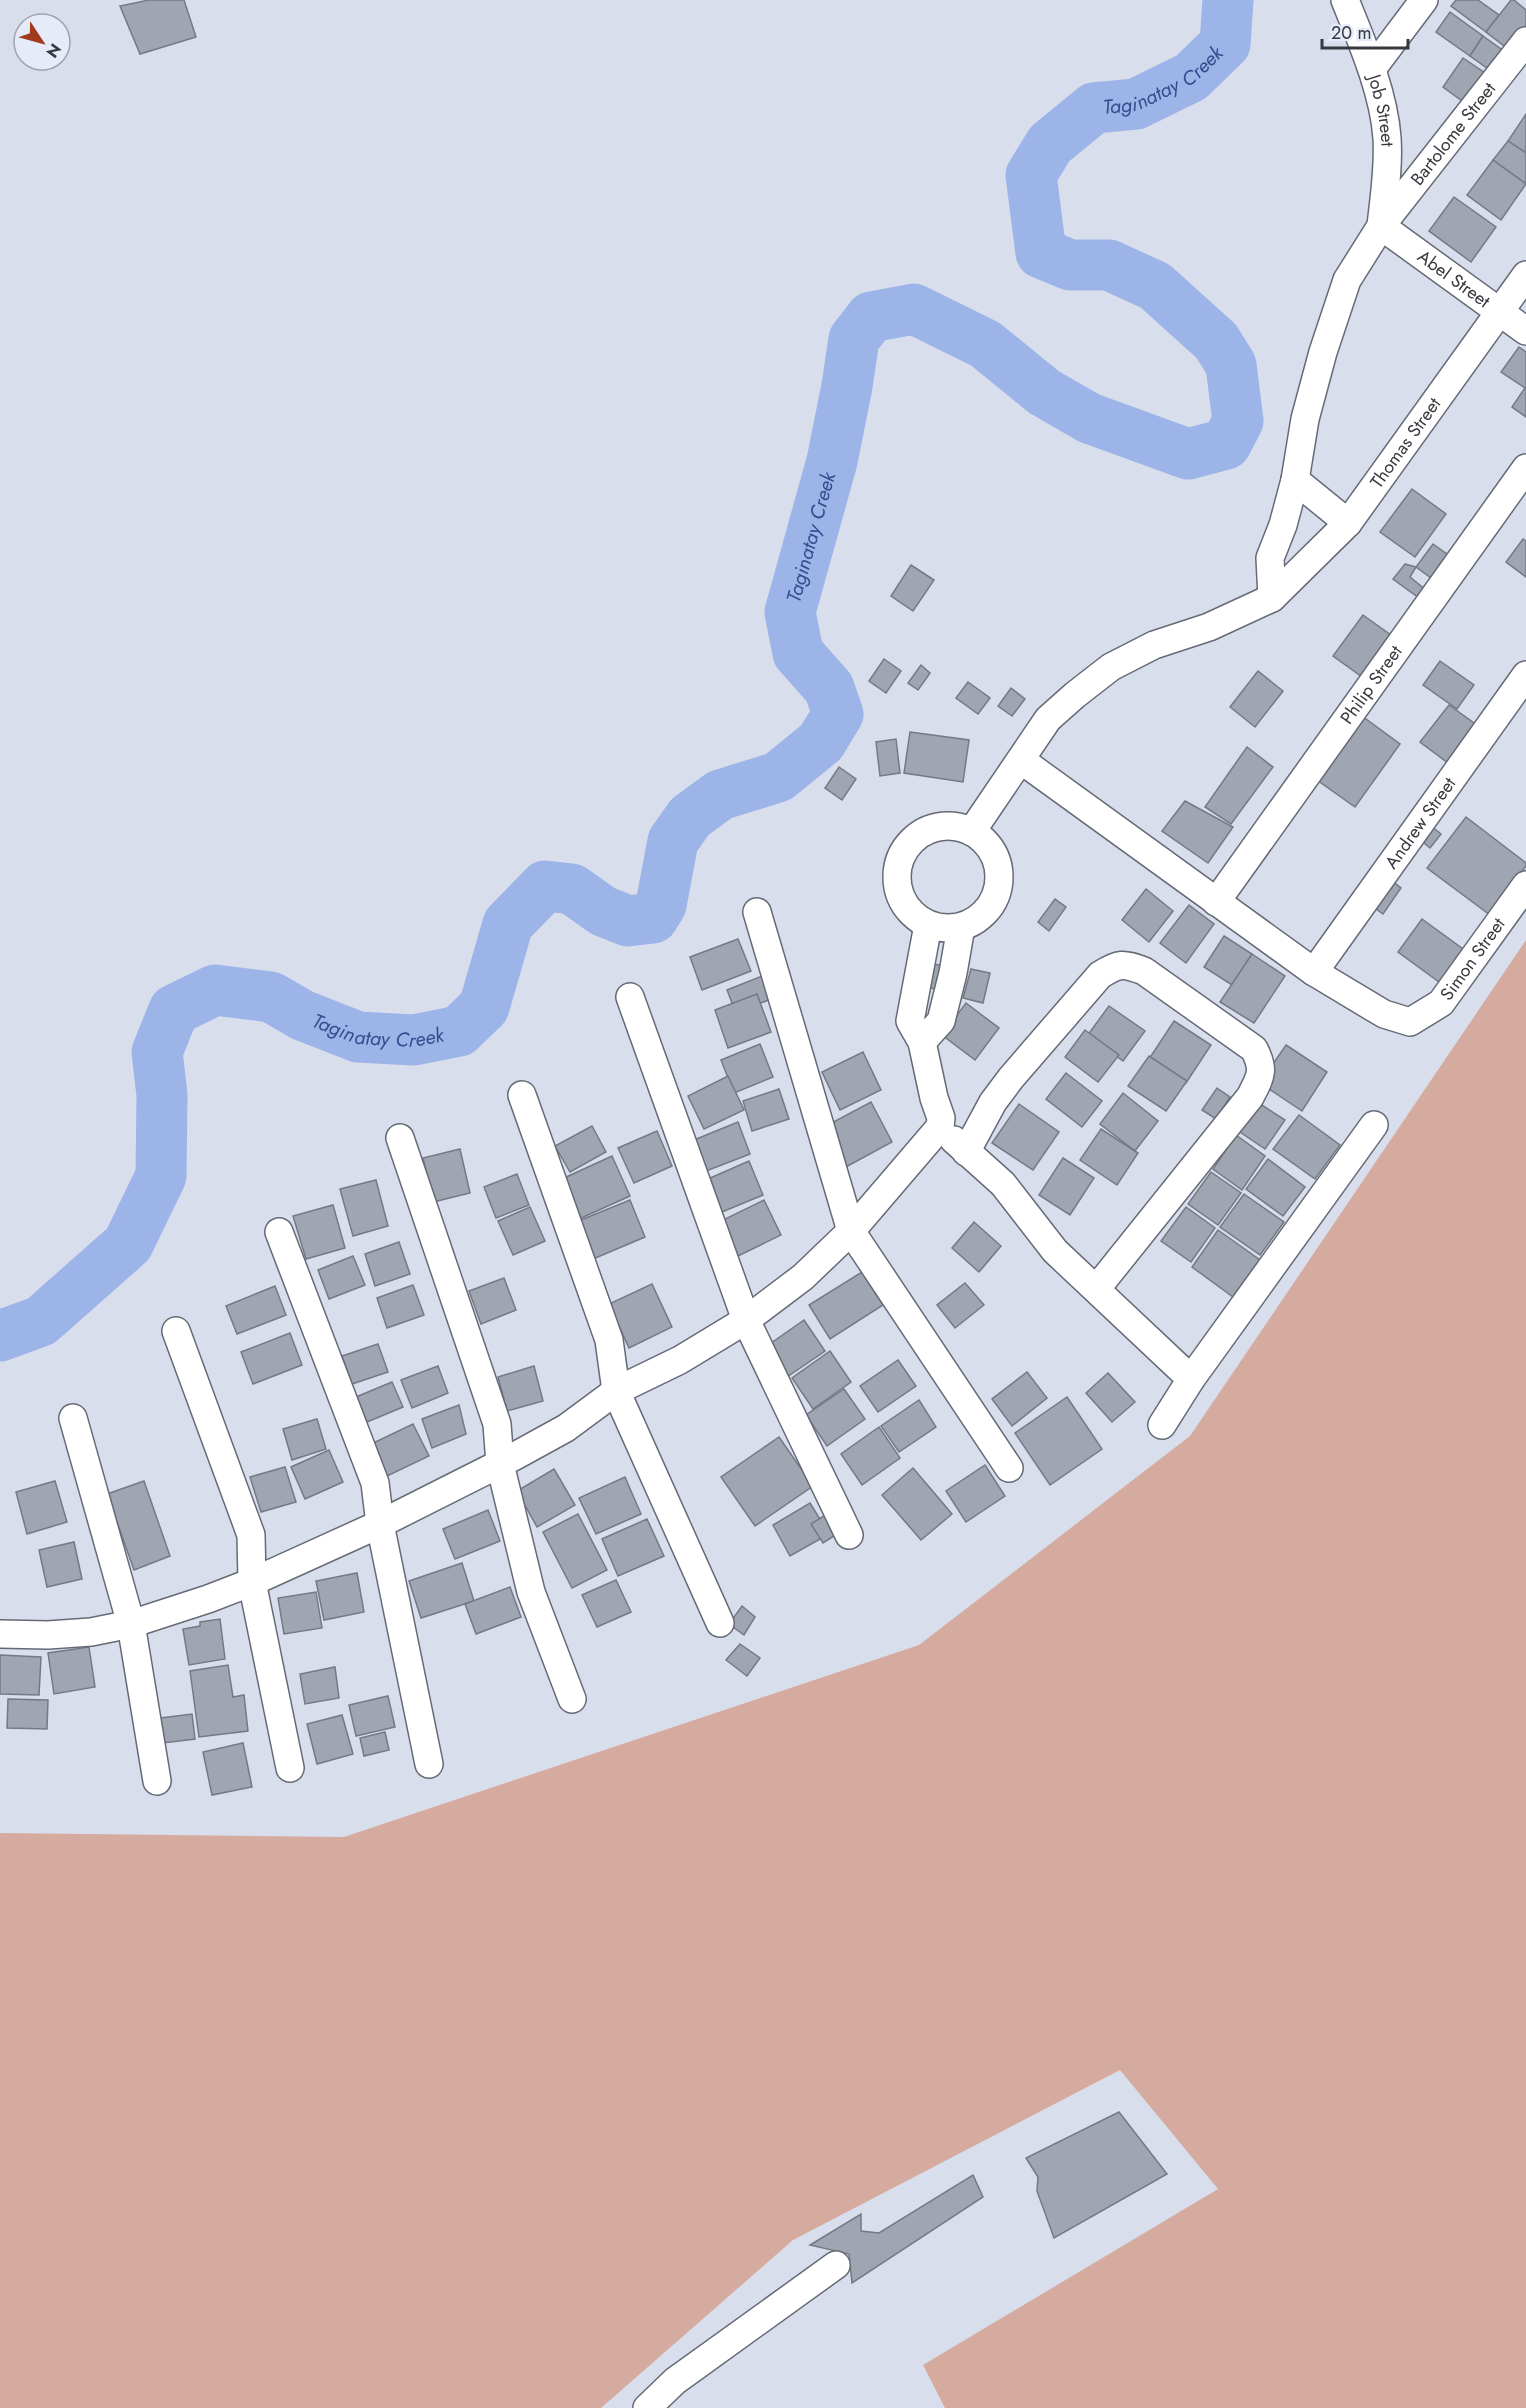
<svg xmlns="http://www.w3.org/2000/svg" width="1526" height="2408" font-family="Jost,sans-serif">
  <style>
    .green { fill: #d6ab9f }
    .lines { fill: none; stroke-linecap: round; stroke-linejoin: round }
    .river { stroke: #9db4e9; stroke-width: 51 }
    .building { fill: #9fa5b1; stroke: #747a85; stroke-width: 1.5 }
    .street-casing { stroke: #656a76; stroke-width: 30 }
    .street { stroke: #fff; stroke-width: 27 }
    .labels { text-anchor: middle; stroke-width: 5; stroke-linejoin: round; paint-order: stroke }
    .street-label { font-size: 18px; fill: #37393e; stroke: #e5ebf8 }
    .water-label { font-size: 20px; font-style: italic; fill: #354d8e; stroke: #e5ebf8 }
  </style>
  <rect width="100%" height="100%" fill="#d8deeb"/>
  <path class="green" d="M1526,940V2408H945L923,2365L1218,2189L1120,2070L793,2240L601,2408H0V1833L344,1837L919,1645L1190,1436Z"/>
  <g class="lines">
    <path class="river" id="s1" d="M0,1336L41,1321L128,1244L161,1176L162,1095L157,1052L174,1010L215,990L271,997L302,1015L358,1037L414,1040L459,1031L484,1007L508,924L545,886L572,889L603,911L628,921L653,918L661,905L673,841L690,817L720,795L778,777L821,742L838,714L829,688L798,653L790,612L832,461L847,386L854,339L871,317L914,309L985,344L1044,392L1089,418L1188,454L1226,444L1238,421L1231,365L1216,341L1155,286L1109,265H1070L1041,253L1031,175L1050,144L1094,108L1136,104L1191,77L1225,44L1228,0"/>
  </g>
  <g class="building">
    <path d="M149,0H184L196,37L140,54L120,6Z"/>
    <path d="M1456,0H1478L1499,15L1486,32L1451,6Z"/>
    <path d="M1511,0H1514L1526,10V33L1512,52L1486,32Z"/>
    <path d="M1450,12L1483,36L1470,56L1436,32Z"/>
    <path d="M1483,36L1508,54L1494,73L1470,56Z"/>
    <path d="M1463,58L1494,79L1473,109L1443,87Z"/>
    <path d="M1526,114V153L1508,141Z"/>
    <path d="M1508,141L1526,153V184L1493,160Z"/>
    <path d="M1493,160L1526,184L1501,220L1467,195Z"/>
    <path d="M1454,197L1496,227L1471,262L1429,231Z"/>
    <path d="M1519,347L1526,352V417L1512,407L1525,388L1501,372Z"/>
    <path d="M1412,489L1446,514L1415,557L1380,532Z"/>
    <path d="M1523,539L1526,541V577L1506,562Z"/>
    <path d="M1433,544L1454,559L1438,583L1416,567Z"/>
    <path d="M1405,564L1416,567L1410,577L1426,590L1419,598L1393,579Z"/>
    <path d="M911,565L934,580L913,611L891,596Z"/>
    <path d="M1363,615L1395,638L1365,679L1333,656Z"/>
    <path d="M884,659L901,671L886,693L869,681Z"/>
    <path d="M1440,661L1474,685L1457,709L1423,685Z"/>
    <path d="M921,665L930,673L918,690L908,683Z"/>
    <path d="M1258,671L1283,691L1255,727L1230,707Z"/>
    <path d="M968,682L990,698L978,714L956,698Z"/>
    <path d="M1011,688L1025,699L1012,716L998,706Z"/>
    <path d="M1449,705L1481,728L1452,766L1420,742Z"/>
    <path d="M1362,716L1400,744L1355,807L1317,780Z"/>
    <path d="M910,732L969,740L963,782L904,773Z"/>
    <path d="M896,739L900,773L880,776L876,742Z"/>
    <path d="M1247,747L1273,767L1231,824L1205,807Z"/>
    <path d="M839,767L856,779L842,800L825,788Z"/>
    <path d="M1185,801L1233,827L1208,863L1162,831Z"/>
    <path d="M1466,817L1526,863V866L1490,915L1427,868Z"/>
    <path d="M1430,825L1441,834L1430,848L1419,839Z"/>
    <path d="M1387,877L1401,888L1383,914L1368,903Z"/>
    <path d="M1146,889L1173,911L1149,942L1122,920Z"/>
    <path d="M1055,899L1066,907L1049,931L1038,922Z"/>
    <path d="M1189,905L1214,924L1186,963L1160,943Z"/>
    <path d="M1422,919L1463,949L1439,982L1398,952Z"/>
    <path d="M1224,936L1252,954L1232,985L1204,967Z"/>
    <path d="M738,939L751,971L702,990L690,957Z"/>
    <path d="M1252,954L1285,976L1254,1023L1220,1002Z"/>
    <path d="M925,962L949,967L945,991L921,986Z"/>
    <path d="M971,969L990,973L983,1003L963,998Z"/>
    <path d="M767,974L776,997L736,1013L727,990Z"/>
    <path d="M757,994L771,1032L728,1048L715,1010Z"/>
    <path d="M966,1003L999,1028L975,1060L942,1035Z"/>
    <path d="M1109,1006L1145,1031L1123,1061L1087,1036Z"/>
    <path d="M1174,1021L1211,1045L1186,1083L1149,1059Z"/>
    <path d="M1085,1030L1119,1055L1098,1082L1065,1057Z"/>
    <path d="M760,1044L773,1077L734,1093L721,1060Z"/>
    <path d="M1286,1045L1327,1072L1302,1111L1260,1083Z"/>
    <path d="M863,1052L881,1090L840,1110L822,1072Z"/>
    <path d="M1149,1056L1187,1081L1166,1111L1128,1086Z"/>
    <path d="M1066,1073L1102,1101L1082,1127L1046,1099Z"/>
    <path d="M728,1076L744,1110L704,1129L688,1096Z"/>
    <path d="M1217,1088L1230,1097L1216,1119L1202,1110Z"/>
    <path d="M779,1089L789,1119L752,1131L743,1101Z"/>
    <path d="M1123,1093L1158,1121L1135,1151L1100,1124Z"/>
    <path d="M871,1102L892,1142L846,1167L824,1127Z"/>
    <path d="M1257,1102L1285,1120L1265,1149L1237,1130Z"/>
    <path d="M1019,1104L1059,1132L1033,1170L992,1143Z"/>
    <path d="M1299,1115L1340,1145L1315,1179L1273,1149Z"/>
    <path d="M738,1122L750,1154L706,1171L694,1140Z"/>
    <path d="M592,1126L606,1152L570,1172L555,1146Z"/>
    <path d="M1101,1129L1138,1153L1117,1185L1080,1160Z"/>
    <path d="M657,1131L672,1166L634,1183L618,1148Z"/>
    <path d="M1236,1135L1265,1156L1242,1190L1213,1169Z"/>
    <path d="M460,1149L470,1193L433,1202L423,1158Z"/>
    <path d="M612,1156L630,1196L579,1219L562,1179Z"/>
    <path d="M1063,1158L1094,1178L1070,1215L1039,1195Z"/>
    <path d="M1268,1159L1305,1187L1283,1216L1246,1189Z"/>
    <path d="M749,1161L763,1195L722,1212L708,1179Z"/>
    <path d="M1211,1172L1241,1193L1218,1225L1188,1204Z"/>
    <path d="M517,1174L529,1205L496,1218L484,1187Z"/>
    <path d="M376,1180L388,1226L353,1236L340,1189Z"/>
    <path d="M1244,1194L1284,1222L1260,1255L1220,1227Z"/>
    <path d="M630,1200L645,1237L586,1262L571,1224Z"/>
    <path d="M764,1200L781,1235L736,1257L719,1222Z"/>
    <path d="M333,1205L345,1248L306,1259L293,1216Z"/>
    <path d="M530,1207L545,1241L513,1255L498,1221Z"/>
    <path d="M1186,1207L1215,1228L1191,1262L1161,1241Z"/>
    <path d="M974,1222L1001,1246L979,1272L952,1248Z"/>
    <path d="M1218,1230L1260,1260L1233,1297L1192,1267Z"/>
    <path d="M399,1242L410,1274L375,1286L365,1254Z"/>
    <path d="M353,1256L365,1285L329,1299L318,1270Z"/>
    <path d="M862,1272L883,1305L830,1339L809,1305Z"/>
    <path d="M504,1278L516,1310L481,1324L469,1291Z"/>
    <path d="M965,1283L984,1305L955,1328L937,1305Z"/>
    <path d="M652,1284L672,1327L629,1348L609,1304Z"/>
    <path d="M413,1285L424,1315L387,1328L377,1298Z"/>
    <path d="M275,1286L286,1315L237,1334L226,1306Z"/>
    <path d="M804,1320L825,1351L787,1377L767,1346Z"/>
    <path d="M290,1333L302,1365L253,1384L241,1352Z"/>
    <path d="M378,1344L388,1372L352,1384L342,1356Z"/>
    <path d="M830,1351L851,1382L813,1409L792,1378Z"/>
    <path d="M898,1360L916,1386L878,1412L860,1386Z"/>
    <path d="M438,1366L448,1393L412,1408L401,1380Z"/>
    <path d="M534,1366L543,1401L507,1411L498,1377Z"/>
    <path d="M1027,1372L1047,1398L1012,1426L992,1399Z"/>
    <path d="M1108,1373L1135,1402L1112,1422L1086,1393Z"/>
    <path d="M392,1382L403,1407L367,1422L356,1397Z"/>
    <path d="M844,1389L865,1419L827,1446L806,1415Z"/>
    <path d="M1067,1397L1102,1449L1050,1485L1015,1433Z"/>
    <path d="M919,1400L936,1427L899,1452L881,1426Z"/>
    <path d="M459,1405L466,1434L432,1448L422,1419Z"/>
    <path d="M317,1419L326,1449L292,1460L283,1429Z"/>
    <path d="M413,1424L429,1456L387,1476L371,1444Z"/>
    <path d="M879,1427L900,1458L862,1485L841,1454Z"/>
    <path d="M779,1437L813,1486L755,1526L721,1477Z"/>
    <path d="M329,1450L343,1482L305,1499L291,1467Z"/>
    <path d="M985,1465L1005,1496L966,1522L946,1491Z"/>
    <path d="M285,1467L296,1502L261,1512L250,1477Z"/>
    <path d="M913,1468L952,1514L921,1540L882,1495Z"/>
    <path d="M554,1469L575,1505L537,1527L517,1491Z"/>
    <path d="M625,1477L641,1514L596,1534L579,1498Z"/>
    <path d="M55,1481L67,1522L27,1534L16,1492Z"/>
    <path d="M144,1481L170,1556L134,1570L107,1494Z"/>
    <path d="M810,1503L829,1534L790,1556L773,1525Z"/>
    <path d="M488,1510L500,1541L455,1559L443,1529Z"/>
    <path d="M833,1510L845,1529L823,1543L811,1524Z"/>
    <path d="M578,1514L607,1570L572,1588L543,1532Z"/>
    <path d="M647,1519L664,1556L618,1576L602,1539Z"/>
    <path d="M74,1542L82,1579L47,1587L39,1550Z"/>
    <path d="M462,1563L474,1601L421,1618L409,1581Z"/>
    <path d="M357,1573L364,1612L324,1620L316,1581Z"/>
    <path d="M616,1580L631,1612L597,1627L582,1595Z"/>
    <path d="M510,1587L521,1617L476,1634L465,1604Z"/>
    <path d="M316,1592L322,1628L284,1634L278,1598Z"/>
    <path d="M742,1606L755,1617L744,1635L729,1624Z"/>
    <path d="M220,1619L225,1659L189,1665L183,1629L200,1626V1622Z"/>
    <path d="M740,1644L760,1658L747,1676L726,1660Z"/>
    <path d="M89,1647L95,1687L54,1694L48,1653Z"/>
    <path d="M0,1655L41,1657L39,1695L0,1694Z"/>
    <path d="M228,1665L233,1697L244,1695L248,1731L199,1737L190,1671Z"/>
    <path d="M335,1667L339,1698L305,1704L300,1674Z"/>
    <path d="M388,1696L395,1727L356,1736L349,1705Z"/>
    <path d="M8,1699L48,1700L47,1729L7,1728Z"/>
    <path d="M192,1714L195,1739L163,1743L161,1718Z"/>
    <path d="M342,1715L353,1754L317,1764L307,1724Z"/>
    <path d="M385,1732L389,1750L364,1756L360,1738Z"/>
    <path d="M243,1743L252,1787L212,1795L203,1752Z"/>
    <path d="M1119,2112L1167,2174L1054,2238L1037,2191L1038,2177L1026,2158Z"/>
    <path d="M973,2175L983,2197L852,2283L849,2254L810,2245L861,2214V2231L879,2233Z"/>
  </g>
  <g class="lines">
    <defs>
      <g id="street">
        <path id="s2" d="M1345,0C1362,42 1384,93 1387,138C1389,168 1384,197 1381,226"/>
        <path d="M1372,69L1424,0"/>
        <path id="s3" d="M1381,226L1526,331"/>
        <path d="M1295,480L1348,523"/>
        <path id="s4" d="M1272,598L1270,558L1283,525L1295,480L1305,419L1323,352L1347,280L1381,226L1526,41"/>
        <path id="s5" d="M1021,760L1314,972L1384,1014L1410,1022L1441,1003L1526,885"/>
        <circle cx="948" cy="877" r="51"/>
        <path id="s6" d="M972,831L1048,719L1075,695L1111,667L1154,645L1209,627L1272,598L1348,523L1526,275"/>
        <path id="s7" d="M1216,902L1526,468"/>
        <path d="M757,912L851,1231L1009,1468"/>
        <path id="s8" d="M1314,972L1526,675"/>
        <path d="M630,997L746,1320L849,1535"/>
        <path d="M922,1042L941,1021L953,973L961,927"/>
        <path d="M522,1095L609,1340L616,1391L720,1623"/>
        <path d="M400,1138L497,1424L500,1464L531,1592L572,1699"/>
        <path d="M954,1140L1003,1184L1055,1251L1191,1379"/>
        <path d="M966,1152L993,1102L1011,1078L1100,975C1119,963 1123,963 1144,971L1254,1049C1265,1070 1261,1076 1250,1097L1097,1288"/>
        <path d="M279,1232L375,1483L380,1524L429,1764"/>
        <path d="M176,1331L251,1535L252,1582L290,1768"/>
        <path d="M73,1418L131,1624L157,1781"/>
        <path d="M1162,1425L1191,1379L1374,1125"/>
        <path d="M0,1634L48,1635L91,1632L131,1624L208,1599L252,1582L380,1524L515,1456L566,1428L616,1391L680,1360L746,1320L803,1277L851,1231L940,1127L941,1118L934,1098L922,1042L910,1021L928,925"/>
        <path d="M647,2408L675,2381L836,2265"/>
      </g>
    </defs>
    <use href="#street" class="street-casing"/>
    <use href="#street" class="street"/>
  </g>
  <g class="labels">
    <g class="street-label">
      <text dy="6" stroke="none"><textPath href="#s2" startOffset="117">Job Street</textPath></text>
      <text dy="6" stroke="none"><textPath href="#s4" startOffset="510">Bartolome Street</textPath></text>
      <text dy="6" stroke="none"><textPath href="#s3" startOffset="90">Abel Street</textPath></text>
      <text dy="6" stroke="none"><textPath href="#s6" startOffset="598">Thomas Street</textPath></text>
      <text dy="6" stroke="none"><textPath href="#s7" startOffset="267">Philip Street</textPath></text>
      <text dy="6" stroke="none"><textPath href="#s8" startOffset="183">Andrew Street</textPath></text>
      <text dy="6" stroke="none"><textPath href="#s5" startOffset="561">Simon Street</textPath></text>
    </g>
    <g class="water-label">
      <text dy="7" stroke="none"><textPath href="#s1" startOffset="2674">Taginatay Creek</textPath></text>
      <text dy="7" stroke="none"><textPath href="#s1" startOffset="1486">Taginatay Creek</textPath></text>
      <text dy="7" stroke="none"><textPath href="#s1" startOffset="622">Taginatay Creek</textPath></text>
    </g>
  </g>
  <g transform="translate(42 42) rotate(126)"><circle r="28" fill="#e5ebf8" stroke="#9fa4ae" stroke-width="1.5"/>
  <path d="M0-4.5L10 22L0 15L-10 22Z" fill="#a1391c"/>
  <text y="-9" font-size="16" font-weight="bold" text-anchor="middle" fill="#37393e">N</text>
  </g>
  <path d="M1322 39v9h86v-9" fill="none" stroke="#37393e" stroke-width="3"/>
  <text x="1331" y="39" font-size="18" fill="#37393e" stroke="#e5ebf8" stroke-width="4.5" paint-order="stroke">20 m</text>
</svg>
